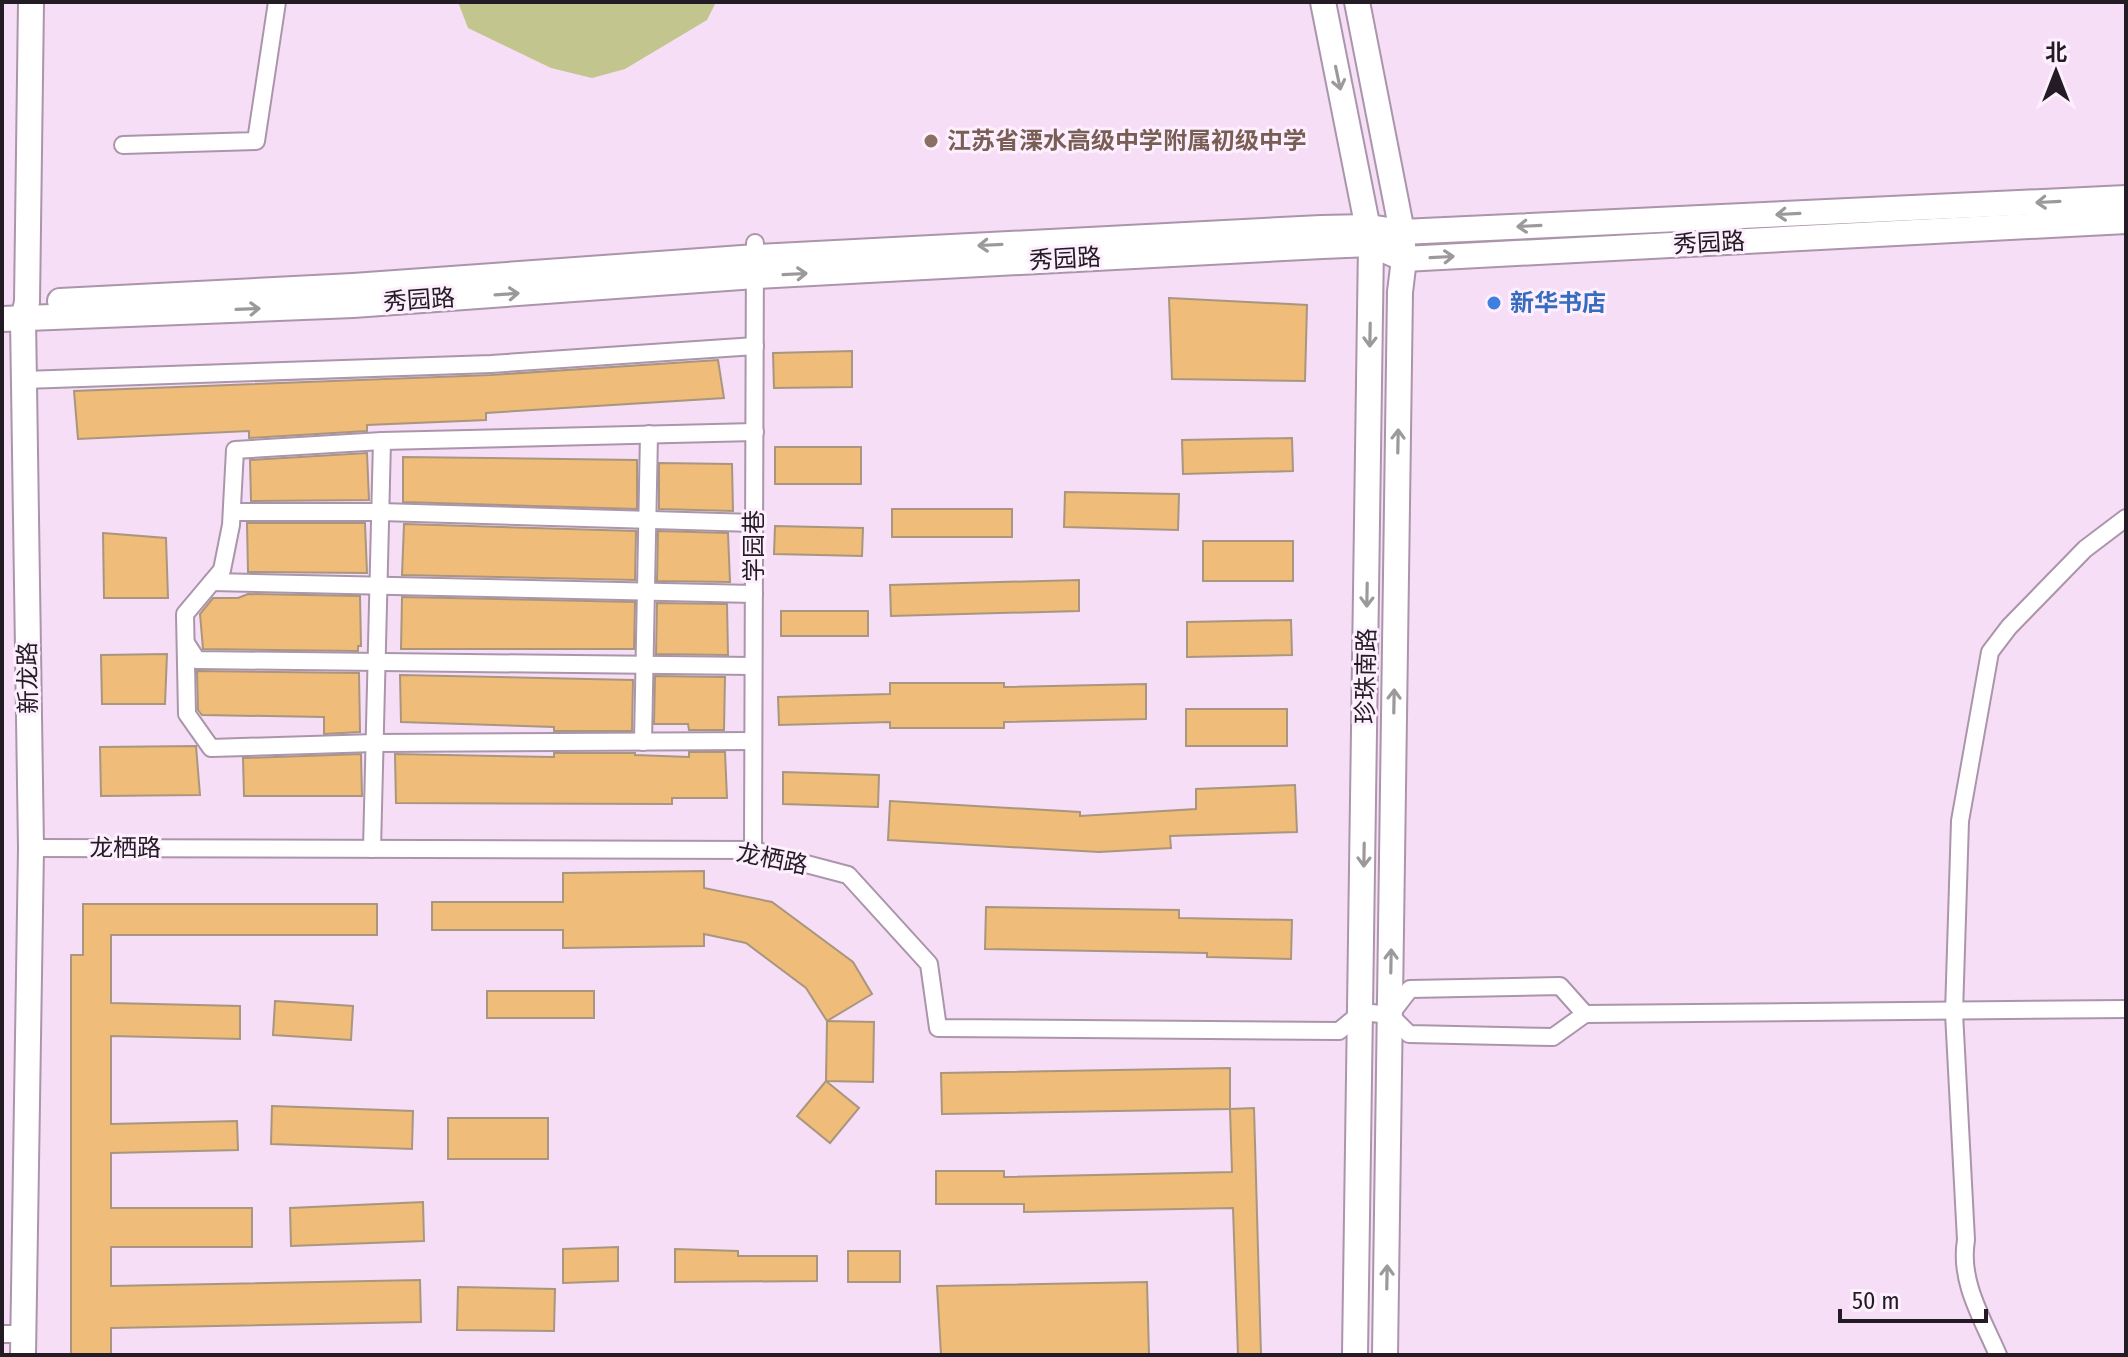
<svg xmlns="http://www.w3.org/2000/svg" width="2128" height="1357" font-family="'Fira Sans Condensed','Noto Sans SC',sans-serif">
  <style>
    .green { fill: #c2c58d }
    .building { fill: #f0bc79; stroke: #a9967e; stroke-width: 2 }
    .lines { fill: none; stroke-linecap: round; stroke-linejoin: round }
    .street-casing { stroke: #ab95ab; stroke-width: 20 }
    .secondary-casing { stroke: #ab95ab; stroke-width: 28 }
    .street { stroke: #fff; stroke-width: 16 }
    .secondary { stroke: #fff; stroke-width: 24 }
    .oneway { stroke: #9c999c }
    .education-dot { fill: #8d6e63; stroke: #feeffe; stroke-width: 3 }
    .shop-dot { fill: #3f7fe0; stroke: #feeffe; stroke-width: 3 }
    .labels { text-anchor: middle; stroke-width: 6; stroke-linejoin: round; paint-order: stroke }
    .education-label { font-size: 24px; font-weight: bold; fill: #785e54; stroke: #feeffe; text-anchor: start }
    .street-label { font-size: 24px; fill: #241c24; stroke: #feeffe }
    .shop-label { font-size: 24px; font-weight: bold; fill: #366cbe; stroke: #feeffe; text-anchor: start }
  </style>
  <rect width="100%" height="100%" fill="#f6def6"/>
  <path class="green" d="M458,2H716L707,20L625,69L592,78L551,68L468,28Z"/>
  <g class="building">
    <path d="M1169,298L1307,305L1305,381L1172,379Z"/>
    <path d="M852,351V387L774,388L773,353Z"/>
    <path d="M718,360L724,398L486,413V420L367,425V431L249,438V431L78,439L74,391L491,375Z"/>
    <path d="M1292,438L1293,471L1183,474L1182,440Z"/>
    <rect x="775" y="447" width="86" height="37"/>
    <path d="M367,453L369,500L251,501L250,460Z"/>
    <path d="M403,457L637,460V509L403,502Z"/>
    <path d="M659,463L732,464L733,511L659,509Z"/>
    <path d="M1065,492L1179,494L1178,530L1064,527Z"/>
    <rect x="892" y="509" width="120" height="28"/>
    <path d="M247,523H365L367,573L248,572Z"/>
    <path d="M404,524L636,531L635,580L402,575Z"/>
    <path d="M775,526L863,528L862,556L774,554Z"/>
    <path d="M658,531L728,533L730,582L657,581Z"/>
    <path d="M103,533L166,538L168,598H104Z"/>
    <rect x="1203" y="541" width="90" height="40"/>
    <path d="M1079,580V611L891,616L890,585Z"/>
    <path d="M248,594L360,596L361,646H358V651L203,649L200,614L213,598H238Z"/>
    <path d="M402,597L635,602L634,649H401Z"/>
    <path d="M657,603L727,604L728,655L656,654Z"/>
    <rect x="781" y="611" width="87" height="25"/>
    <path d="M1291,620L1292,655L1187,657V622Z"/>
    <path d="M167,654L165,704H102L101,655Z"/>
    <path d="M197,671L359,673L360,732L324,734V717L202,715L198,710Z"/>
    <path d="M400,675L633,680L632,731H554V727L401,722Z"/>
    <path d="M655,676L725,677L724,730H689L688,724H654Z"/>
    <path d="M890,683H1004V687L1146,684V719L1004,722V728H890V722L779,725L778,697L890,694Z"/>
    <rect x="1186" y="709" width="101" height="37"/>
    <path d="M196,746L200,795L101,796L100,747Z"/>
    <path d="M689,752H725L727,798H672V804L396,803L395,754L554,757V753H635V755L689,757Z"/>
    <path d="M361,754L362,796H244L243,758Z"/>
    <path d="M783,772L879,775L878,807L783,804Z"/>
    <path d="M1295,785L1297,832L1170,836L1171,848L1099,852L888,840L890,801L1080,812V816L1196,809V789Z"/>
    <path d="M704,871V888L772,902L853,962L872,994L827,1021L806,988L746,943L704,934V946L563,948V930H432V902H563V873Z"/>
    <path d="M83,904H377V935H111V1003L240,1006V1039L111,1036V1124L237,1121L238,1150L111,1153V1208H252V1247H111V1286L420,1280L421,1322L111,1328V1355H71V955H83Z"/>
    <path d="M986,907L1179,910V918L1292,920L1291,959L1207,957V953L985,949Z"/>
    <rect x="487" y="991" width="107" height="27"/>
    <path d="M275,1001L353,1006L351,1040L273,1035Z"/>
    <path d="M827,1021L874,1022L873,1082L826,1081Z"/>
    <path d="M1230,1068V1109L942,1114L941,1073Z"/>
    <path d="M826,1081L859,1108L830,1143L797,1116Z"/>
    <path d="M272,1106L413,1111L412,1149L271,1144Z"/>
    <path d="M1254,1108L1261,1355H1238L1233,1208L1024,1212V1204H936V1171H1004V1177L1232,1172L1230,1109Z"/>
    <rect x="448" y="1118" width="100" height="41"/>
    <path d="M423,1202L424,1241L291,1246L290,1208Z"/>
    <path d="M618,1247V1281L563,1283V1249Z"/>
    <path d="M675,1249L738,1251V1256H817V1281L675,1282Z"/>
    <rect x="848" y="1251" width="52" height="31"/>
    <path d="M1147,1282L1149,1355H941L937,1286Z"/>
    <path d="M458,1287L555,1289L554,1331L457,1330Z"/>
  </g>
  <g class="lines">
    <defs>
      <g id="street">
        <path d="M123,145L256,141L277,2"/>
        <path d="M24,380L491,364L755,346"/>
        <path d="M232,512H380L754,523"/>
        <path d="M212,582L754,594"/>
        <path d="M186,643L197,660L753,666"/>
        <path d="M753,741L375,743L211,748L187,714L185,614L222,570L231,525L235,450L382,441L755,432"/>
        <path d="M643,742L649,434"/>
        <path d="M31,848L753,850L848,875L929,964L938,1028L1339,1031L1362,1012L1390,1015L1409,1034L1553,1037L1585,1014"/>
        <path d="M372,849L382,441"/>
        <path d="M753,850L755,243"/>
        <path d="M1390,1015L1410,989L1560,986L1585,1014L2126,1009"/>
        <path d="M2,1334H23"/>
        <path d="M1998,1355C1982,1318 1959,1281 1966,1240L1954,1013L1960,821L1990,652L2009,627L2085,549L2126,518"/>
      </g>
      <g id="secondary">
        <path d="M1323,2L1371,244L1355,1355"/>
        <path d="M1357,2L1402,232L1404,259L1400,292L1385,1355"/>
        <path d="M60,301L353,286L756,257L1321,228L1369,227L1402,232L2126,198"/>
        <path d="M2,319L353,305L755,276L1322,246L1371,244L1404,259L2126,221"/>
        <path d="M23,1355L31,848L23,319L27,302L31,2"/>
      </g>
    </defs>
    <use href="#street" class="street-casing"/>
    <use href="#secondary" class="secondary-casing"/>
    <use href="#street" class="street"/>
    <use href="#secondary" class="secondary"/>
  </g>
  <defs><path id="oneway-shaft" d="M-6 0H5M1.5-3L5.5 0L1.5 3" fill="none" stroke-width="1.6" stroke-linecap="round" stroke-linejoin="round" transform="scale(2)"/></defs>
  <g class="oneway">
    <use href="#oneway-shaft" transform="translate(1338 78) rotate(78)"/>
    <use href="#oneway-shaft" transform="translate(2048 202) rotate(177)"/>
    <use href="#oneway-shaft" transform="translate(1788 214) rotate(177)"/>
    <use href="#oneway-shaft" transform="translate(1529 226) rotate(177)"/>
    <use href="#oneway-shaft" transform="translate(990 245) rotate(177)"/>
    <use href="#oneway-shaft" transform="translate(1442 257) rotate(-3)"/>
    <use href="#oneway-shaft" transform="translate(795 274) rotate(-3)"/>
    <use href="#oneway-shaft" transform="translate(507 294) rotate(-4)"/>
    <use href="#oneway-shaft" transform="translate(248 309) rotate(-2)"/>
    <use href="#oneway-shaft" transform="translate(1370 335) rotate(91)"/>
    <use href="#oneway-shaft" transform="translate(1398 441) rotate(-89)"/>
    <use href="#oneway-shaft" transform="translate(1367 595) rotate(91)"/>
    <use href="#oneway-shaft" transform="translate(1394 701) rotate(-89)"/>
    <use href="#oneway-shaft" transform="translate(1364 855) rotate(91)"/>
    <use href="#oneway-shaft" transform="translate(1391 961) rotate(-89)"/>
    <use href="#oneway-shaft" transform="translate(1387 1277) rotate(-89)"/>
  </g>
  <circle class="education-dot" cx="931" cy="141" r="8"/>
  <circle class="shop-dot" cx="1494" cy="303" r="8"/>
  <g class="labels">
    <g class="education-label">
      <text x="947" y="149">江苏省溧水高级中学附属初级中学</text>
    </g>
    <g class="street-label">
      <text transform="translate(1709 243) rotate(-3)" y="8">秀园路</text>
      <text transform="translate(1065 259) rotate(-3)" y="8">秀园路</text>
      <text transform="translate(419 300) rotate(-4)" y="8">秀园路</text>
      <text transform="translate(754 546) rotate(-90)" y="8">学园巷</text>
      <text transform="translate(1366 676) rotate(-89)" y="8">珍珠南路</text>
      <text transform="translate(28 678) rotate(-91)" y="8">新龙路</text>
      <text x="125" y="856">龙栖路</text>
      <text transform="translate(772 859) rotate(11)" y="8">龙栖路</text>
    </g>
    <g class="shop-label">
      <text x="1510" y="311">新华书店</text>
    </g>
  </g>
  <rect width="2128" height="1357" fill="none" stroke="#241c24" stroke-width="8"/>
  <g transform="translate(2056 72)" stroke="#feeffe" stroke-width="6" paint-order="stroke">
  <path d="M0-6L14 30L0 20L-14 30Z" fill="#241c24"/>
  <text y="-12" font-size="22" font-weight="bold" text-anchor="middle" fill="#241c24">北</text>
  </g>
  <path d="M1840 1309v12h146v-12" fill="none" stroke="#241c24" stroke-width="4"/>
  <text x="1852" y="1309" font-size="24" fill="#241c24" stroke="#feeffe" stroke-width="6" paint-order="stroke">50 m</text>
</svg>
